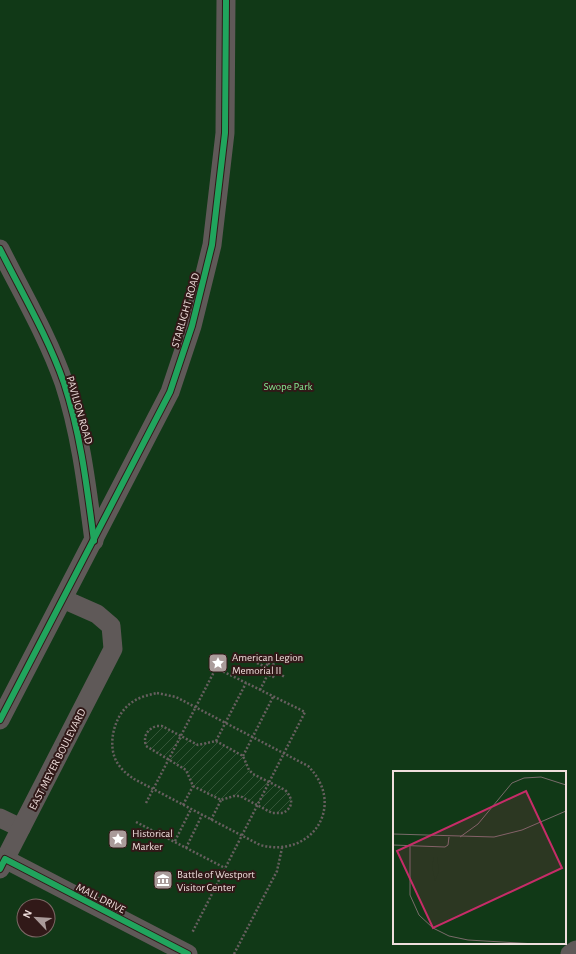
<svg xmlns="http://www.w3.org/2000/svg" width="576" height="954" font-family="'Alegreya Sans',sans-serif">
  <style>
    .park { fill: #113917; fill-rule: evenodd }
    .garden { fill: url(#garden-furrows) }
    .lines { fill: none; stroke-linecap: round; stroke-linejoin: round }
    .path { stroke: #675f5f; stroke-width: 2.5; stroke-dasharray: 2 2; stroke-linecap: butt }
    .minor { stroke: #5f5958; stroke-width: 19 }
    .cycleway-casing { stroke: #311918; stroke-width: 8 }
    .cycleway { stroke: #20a55d; stroke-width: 6 }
    .labels { text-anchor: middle; stroke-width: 4; stroke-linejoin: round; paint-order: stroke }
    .street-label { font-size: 11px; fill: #efdedc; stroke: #311918 }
    .park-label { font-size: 11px; fill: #84e890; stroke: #311918 }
    .poi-label { font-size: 11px; fill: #efdedc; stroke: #311918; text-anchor: start }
    .inset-road { fill: none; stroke: #796b6a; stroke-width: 1 }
    .view { fill: #c62c68; fill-opacity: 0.15; stroke: #c62c68; stroke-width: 2 }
    .inset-edge { fill: none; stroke: #efdedc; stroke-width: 2 }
  </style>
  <defs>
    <pattern id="garden-furrows" width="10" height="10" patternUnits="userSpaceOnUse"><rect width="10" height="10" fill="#113917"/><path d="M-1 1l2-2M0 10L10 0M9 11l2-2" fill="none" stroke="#345538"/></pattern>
  </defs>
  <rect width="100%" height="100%" fill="#2b1e1e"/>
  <path class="park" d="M0,0H576V954H0ZM394,772H565V943H394ZM24,906H48V930H24Z"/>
  <path class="garden" d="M157,726H162L198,745L216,741L243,756L249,770L253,774L285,790C293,798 294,807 283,813H272L240,796H234L221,800L193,786L186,770L146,746C143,736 147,729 157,726Z"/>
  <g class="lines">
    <g class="path">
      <path d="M257,663L266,667"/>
      <path d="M268,663L278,668L273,677L263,672Z"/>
      <path d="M273,665L278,655"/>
      <path d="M275,672L285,677"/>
      <path d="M260,690L268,674"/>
      <path d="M157,693L176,697L308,766C347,805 312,859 260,845L134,779C128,775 122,770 118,764C106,746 114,715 131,703C139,697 148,695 157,693Z"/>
      <path d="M157,726H162L198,745L216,741L243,756L249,770L253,774L285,790C293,798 294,807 283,813H272L240,796H234L221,800L193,786L186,770L146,746C143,736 147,729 157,726Z"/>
      <path d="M216,741L246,683"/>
      <path d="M243,756L273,697"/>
      <path d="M146,803L216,668L305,712L192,933"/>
      <path d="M183,805L193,786"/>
      <path d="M211,820L221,800"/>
      <path d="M136,822L225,868"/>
      <path d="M175,841L191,809"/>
      <path d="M186,848L202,815"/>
      <path d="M234,954L277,871L282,848"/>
    </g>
    <g class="minor">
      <path d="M0,249C22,293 48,337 64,383C81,435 87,488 94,541"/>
      <path d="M0,720L170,392L192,326L212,245L225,133L226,0"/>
      <path d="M0,818L21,828"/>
      <path d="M5,859L188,954"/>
      <path d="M0,869L113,649L111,626L97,614L63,599"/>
      <path d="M570,954L576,950"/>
    </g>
    <defs>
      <g id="cycleway">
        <path d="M0,249C22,293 48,337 64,383C81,435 87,488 94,541"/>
        <path d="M0,720L170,392L192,326L212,245L225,133L226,0"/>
        <path d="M0,869L5,859L188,954"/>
      </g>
    </defs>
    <use href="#cycleway" class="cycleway-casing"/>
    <use href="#cycleway" class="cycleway"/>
  </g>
  <defs>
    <symbol id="sight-square" viewBox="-11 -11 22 22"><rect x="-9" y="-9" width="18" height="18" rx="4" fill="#aa9b9a" stroke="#311918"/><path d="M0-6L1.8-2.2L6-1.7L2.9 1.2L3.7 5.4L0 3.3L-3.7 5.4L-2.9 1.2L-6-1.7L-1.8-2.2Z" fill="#fff"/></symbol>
    <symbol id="museum-square" viewBox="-11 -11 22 22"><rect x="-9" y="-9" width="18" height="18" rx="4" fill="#aa9b9a" stroke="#311918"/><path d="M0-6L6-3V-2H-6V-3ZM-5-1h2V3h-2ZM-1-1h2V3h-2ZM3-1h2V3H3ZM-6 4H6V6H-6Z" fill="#fff"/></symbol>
  </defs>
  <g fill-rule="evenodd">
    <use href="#sight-square" x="207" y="652" width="22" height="22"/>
    <use href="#sight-square" x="107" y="828" width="22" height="22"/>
    <use href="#museum-square" x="152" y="869" width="22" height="22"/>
  </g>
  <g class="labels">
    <g class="street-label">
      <text transform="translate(185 310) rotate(-74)" y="4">STARLIGHT ROAD</text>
      <text transform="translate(80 410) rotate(74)" y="4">PAVILION ROAD</text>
      <text transform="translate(57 759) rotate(-63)" y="4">EAST MEYER BOULEVARD</text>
      <text transform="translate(101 898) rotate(27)" y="4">MALL DRIVE</text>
    </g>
    <g class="park-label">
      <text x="288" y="390">Swope Park</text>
    </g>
    <g class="poi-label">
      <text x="232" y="661">American Legion<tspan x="232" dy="13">Memorial II</tspan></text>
      <text x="132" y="837">Historical<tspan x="132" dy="13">Marker</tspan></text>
      <text x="177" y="878">Battle of Westport<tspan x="177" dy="13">Visitor Center</tspan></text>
    </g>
  </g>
  <g transform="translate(393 771)">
    <rect width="173" height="173" fill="#2b1e1e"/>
    <path d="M0,0H173V173H0Z" fill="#113917"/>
    <path d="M44,86L46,100L42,110L39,95L41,86Z" fill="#113917"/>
    <path class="inset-road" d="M0,63L101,66L129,59L173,40M67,66L85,53L119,12L131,7L148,6L173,14M0,74L52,76L55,74L56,66M17,74V124L26,144L40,157L56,165L75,169L143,173"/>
    <path class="view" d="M133,20L169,97L40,157L4,80Z"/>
    <rect width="173" height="173" class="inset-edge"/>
  </g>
  <g transform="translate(36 918) rotate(295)"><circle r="19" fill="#311918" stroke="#7d6866"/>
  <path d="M0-3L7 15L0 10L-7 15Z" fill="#aa9b9a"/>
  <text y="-6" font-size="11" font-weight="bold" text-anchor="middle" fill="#efdedc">N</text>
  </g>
</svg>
